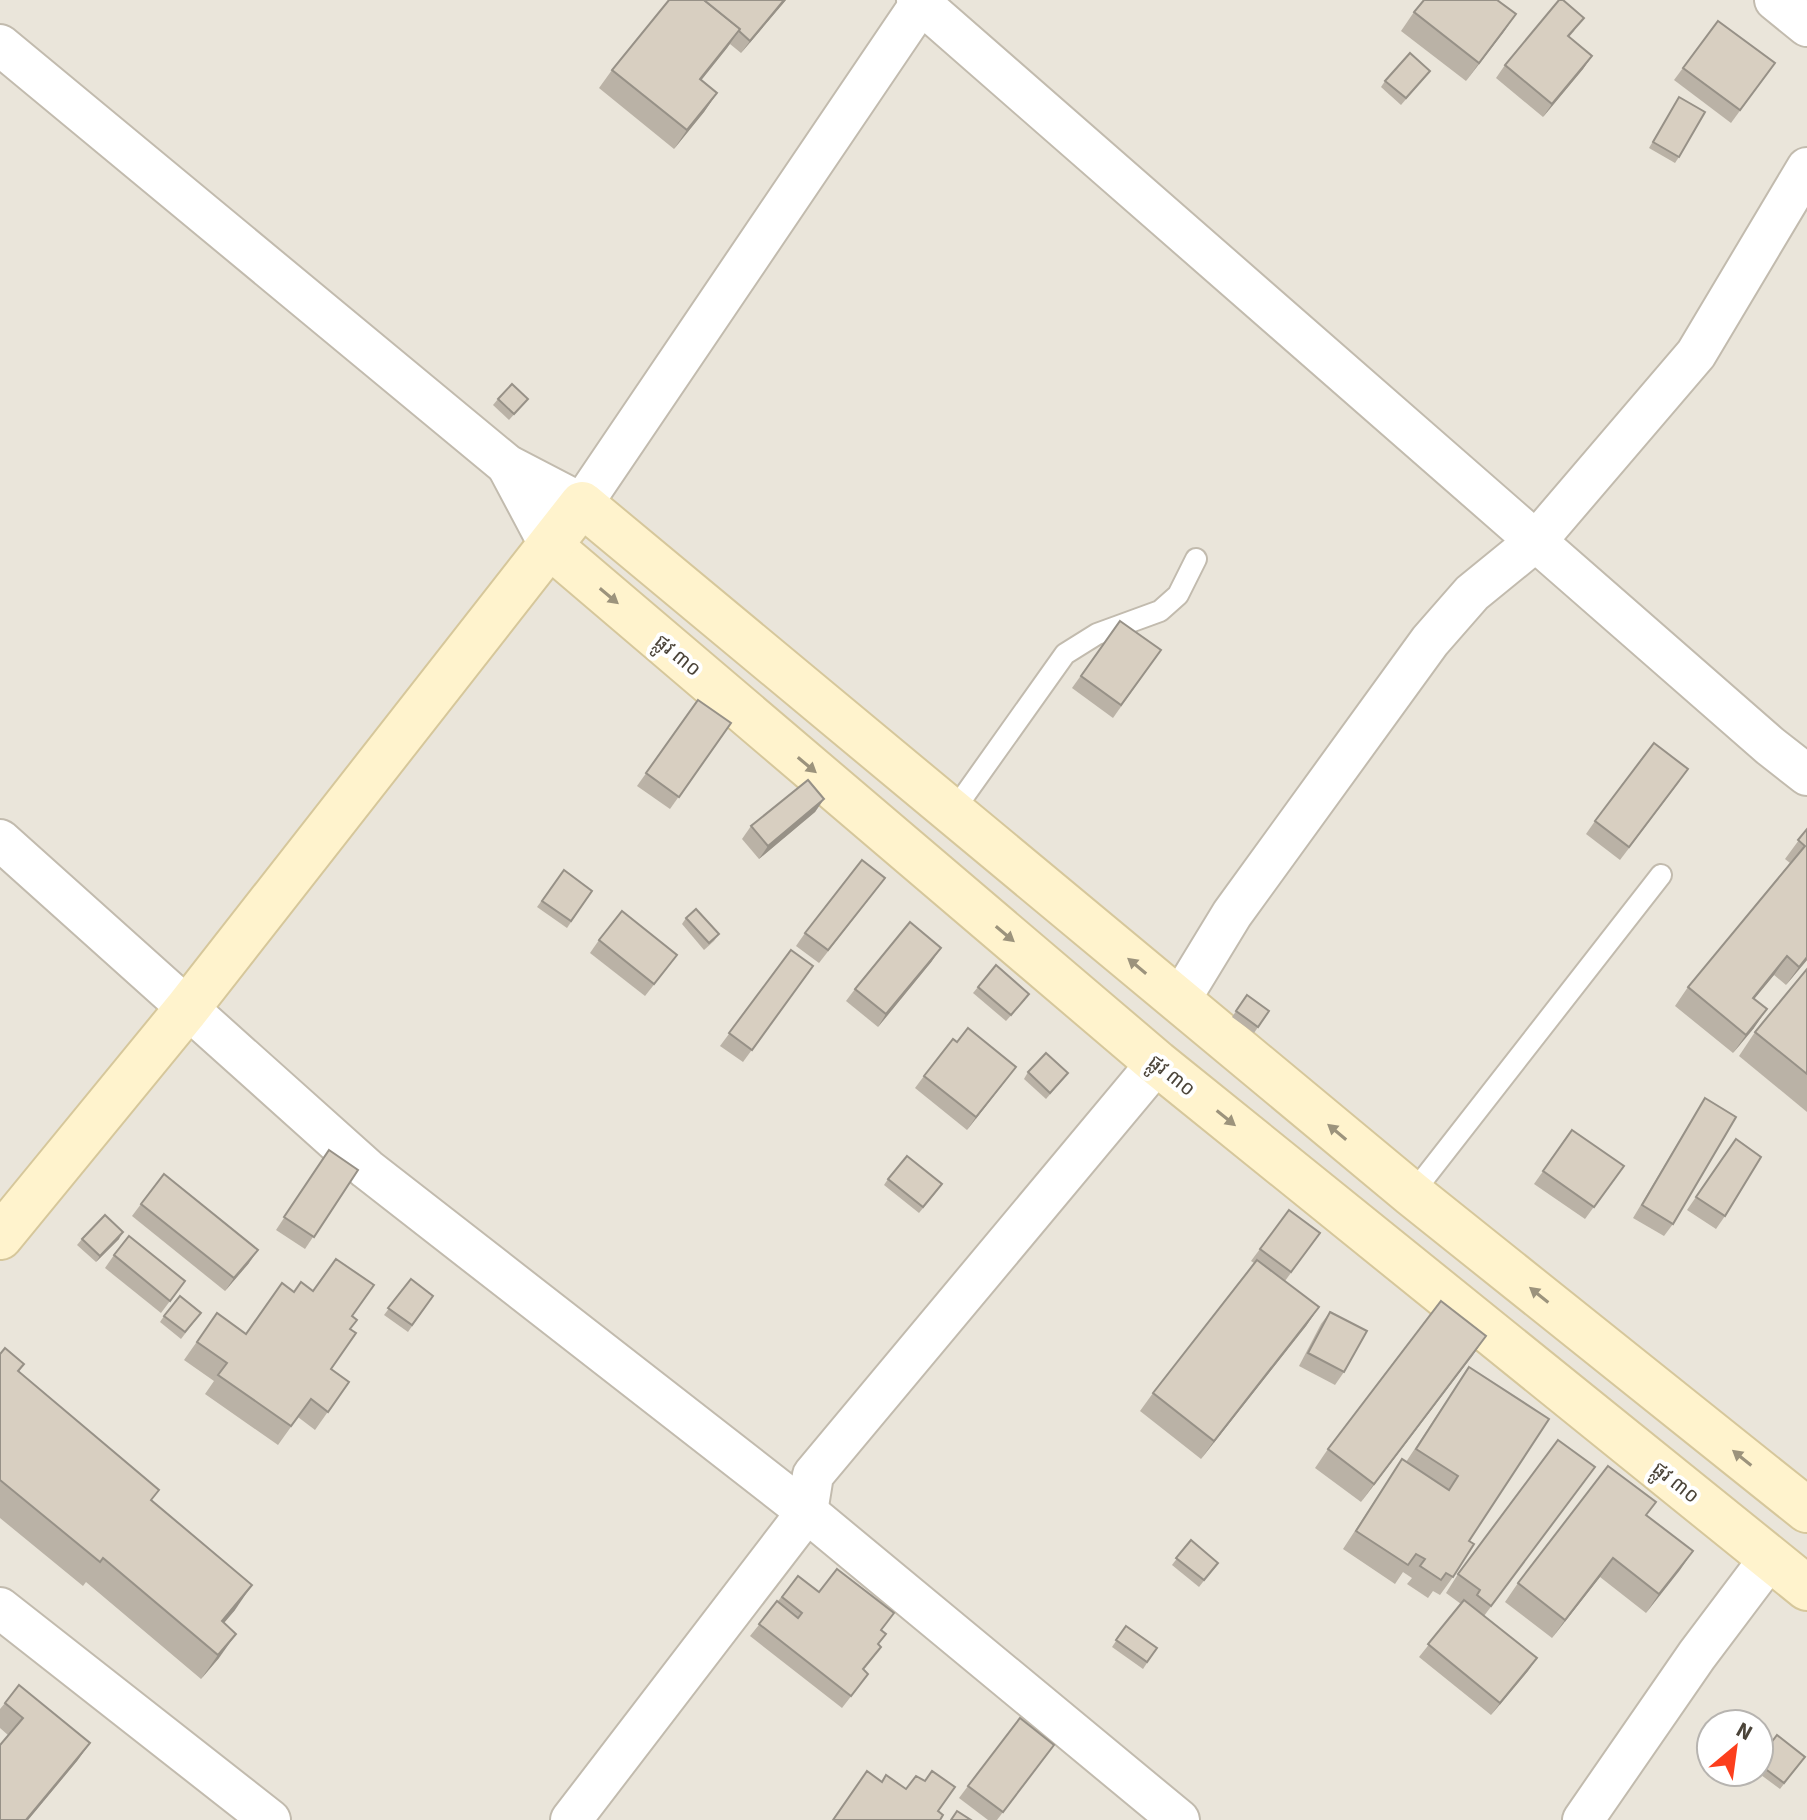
<svg xmlns="http://www.w3.org/2000/svg" width="1807" height="1820" font-family="'Source Sans 3','Noto Sans Khmer',sans-serif">
  <style>
    .residential { fill: #eae5da; fill-rule: evenodd }
    .lines { fill: none; stroke-linecap: round; stroke-linejoin: round }
    .lane-casing { stroke: #c2bbae; stroke-width: 24 }
    .street-casing { stroke: #c2bbae; stroke-width: 44 }
    .secondary-casing { stroke: #d6c79b; stroke-width: 48 }
    .lane { stroke: #fff; stroke-width: 20 }
    .street { stroke: #fff; stroke-width: 40 }
    .secondary { stroke: #fff3cd; stroke-width: 44 }
    .wall { fill: #bab2a6 }
    .shaded-wall { fill: #979187 }
    .building { fill: #d8cfc1; stroke: #979187; stroke-width: 2 }
    .oneway { fill: #9c937c }
    .labels { text-anchor: middle; stroke-width: 8; stroke-linejoin: round; paint-order: stroke }
    .street-label { font-size: 20px; fill: #4b4439; stroke: #fff }
  </style>
  <rect width="100%" height="100%" fill="#f6f3ec"/>
  <path class="residential" d="M0,0H1807V1820H0ZM1711,1724H1759V1772H1711Z"/>
  <g class="lines">
    <defs>
      <g id="lane">
        <path d="M952,813L1065,654L1097,634L1160,611L1178,595L1196,559"/>
        <path d="M1412,1194L1661,875"/>
      </g>
      <g id="street">
        <path d="M917,0L1770,746L1807,775"/>
        <path d="M1775,0L1807,26"/>
        <path d="M0,45L507,465L582,504L923,0"/>
        <path d="M507,465L550,546"/>
        <path d="M0,840L367,1169L807,1512L1179,1820"/>
        <path d="M1179,1001L1232,914L1430,641L1472,593L1537,540L1696,354L1807,168"/>
        <path d="M0,1608L270,1820"/>
        <path d="M571,1820L807,1512L813,1475L1157,1063"/>
        <path d="M1583,1820L1697,1655L1770,1558"/>
      </g>
      <g id="secondary">
        <path d="M550,546L1157,1063L1807,1588"/>
        <path d="M0,1237L186,1010L582,504L1412,1194L1807,1510"/>
      </g>
    </defs>
    <use href="#lane" class="lane-casing"/>
    <use href="#street" class="street-casing"/>
    <use href="#secondary" class="secondary-casing"/>
    <use href="#lane" class="lane"/>
    <use href="#street" class="street"/>
    <use href="#secondary" class="secondary"/>
  </g>
  <g class="wall">
    <path d="M669,0H786L741,53L730,44L701,80L717,93L704,112L674,149L599,88L612,70Z"/>
    <path d="M1414,12L1516,14L1466,81L1401,31Z"/>
    <path d="M1718,21L1775,63L1731,123L1674,80Z"/>
    <path d="M1575,30L1569,37L1592,56L1583,69L1543,117L1496,78L1505,65Z"/>
    <path d="M1425,77L1401,105L1381,87L1385,81Z"/>
    <path d="M1679,97V157L1675,163L1649,148Z"/>
    <path d="M498,399H528L509,420L493,405Z"/>
    <path d="M1120,621L1161,650L1113,718L1072,688Z"/>
    <path d="M698,700L731,723L670,809L637,786Z"/>
    <path d="M1680,781L1620,860L1586,834L1595,821Z"/>
    <path d="M824,799L815,812L759,859L742,839L751,826Z"/>
    <path d="M1807,829V960L1786,985L1774,975L1754,999V1028L1733,1053L1675,1006L1688,987L1790,863L1785,859Z"/>
    <path d="M564,870L592,891L567,928L537,907Z"/>
    <path d="M876,890L819,963L796,946L805,933Z"/>
    <path d="M686,918L719,934L714,941L704,950L682,924Z"/>
    <path d="M599,940L668,967L645,996L590,953Z"/>
    <path d="M791,950L813,966L743,1062L720,1046Z"/>
    <path d="M932,961L878,1027L846,1001L855,989Z"/>
    <path d="M1807,969V1112L1739,1056L1755,1032Z"/>
    <path d="M978,987L1025,1000L1006,1021L973,993Z"/>
    <path d="M1247,995L1269,1011L1254,1033L1232,1017Z"/>
    <path d="M957,1042L1016,1067L967,1130L915,1088L924,1076Z"/>
    <path d="M1028,1072L1063,1079L1046,1099L1024,1079Z"/>
    <path d="M1705,1098L1673,1224L1664,1236L1633,1218L1697,1111Z"/>
    <path d="M1572,1130L1624,1166L1585,1219L1534,1184Z"/>
    <path d="M1736,1139L1725,1216L1716,1229L1687,1210Z"/>
    <path d="M329,1150L358,1170L305,1249L276,1230Z"/>
    <path d="M888,1179L938,1190L919,1213L884,1185Z"/>
    <path d="M141,1204L249,1263L225,1291L132,1216Z"/>
    <path d="M1289,1210L1320,1233L1285,1281L1319,1307L1306,1326L1201,1459L1140,1411L1153,1393L1254,1263L1251,1261Z"/>
    <path d="M82,1239H119L96,1262L77,1245Z"/>
    <path d="M114,1255L185,1281L161,1313L105,1268Z"/>
    <path d="M411,1279L433,1296L408,1332L384,1315Z"/>
    <path d="M294,1292L352,1316L350,1329L331,1369L349,1382L315,1430L298,1417L278,1445L205,1394L214,1381L184,1360L217,1313L246,1334Z"/>
    <path d="M1330,1312L1344,1372L1335,1385L1299,1366L1321,1324Z"/>
    <path d="M201,1313L181,1339L160,1322L164,1316Z"/>
    <path d="M0,1354L24,1364L19,1371L151,1500L235,1610L224,1623L219,1658L201,1679L86,1582L83,1586L0,1518Z"/>
    <path d="M1473,1355L1361,1502L1315,1468L1328,1449Z"/>
    <path d="M1469,1367V1541L1453,1577L1440,1595L1433,1591L1428,1598L1407,1584L1412,1578L1403,1572L1395,1584L1343,1549L1402,1459L1406,1462Z"/>
    <path d="M1595,1467L1484,1616L1537,1658L1491,1715L1419,1657L1461,1604L1446,1593L1458,1574Z"/>
    <path d="M1656,1502L1646,1516L1693,1551L1646,1613L1600,1577L1552,1638L1505,1602L1518,1583Z"/>
    <path d="M1191,1540L1218,1563L1199,1587L1172,1565Z"/>
    <path d="M798,1576L819,1592L882,1630L878,1645L872,1659L863,1670L859,1686L842,1708L750,1636Z"/>
    <path d="M1126,1626L1157,1648L1143,1669L1112,1647Z"/>
    <path d="M5,1703L90,1743L77,1761L28,1820H0L8,1735L0,1728V1709Z"/>
    <path d="M1045,1757L997,1820H988L959,1798L968,1786Z"/>
    <path d="M1805,1757L1780,1789L1757,1772H1759V1759Z"/>
  </g>
  <g class="shaded-wall">
    <path d="M784,0H786L741,53L750,41Z"/>
    <path d="M1516,14L1503,33L1466,81L1479,63Z"/>
    <path d="M740,29L727,48L687,98L700,79Z"/>
    <path d="M1592,56L1583,69L1543,117L1552,104Z"/>
    <path d="M717,93L704,112L674,149L687,130Z"/>
    <path d="M824,799L815,812L759,859L768,846Z"/>
    <path d="M941,948L932,961L878,1027L886,1014Z"/>
    <path d="M1787,956L1774,975L1740,1016L1753,998Z"/>
    <path d="M1807,957V960L1786,985L1799,967Z"/>
    <path d="M1767,1009L1754,1028L1733,1053L1746,1035Z"/>
    <path d="M1016,1067L1007,1079L967,1130L976,1117Z"/>
    <path d="M123,1232L119,1239L96,1262L100,1256Z"/>
    <path d="M258,1250L249,1263L225,1291L234,1278Z"/>
    <path d="M1319,1307L1306,1326L1201,1459L1214,1441Z"/>
    <path d="M1486,1336L1473,1355L1361,1502L1374,1484Z"/>
    <path d="M1693,1551L1680,1570L1646,1613L1659,1594Z"/>
    <path d="M1613,1558L1600,1577L1552,1638L1565,1620Z"/>
    <path d="M252,1585L235,1610L205,1645L222,1621Z"/>
    <path d="M236,1634L219,1658L201,1679L218,1655Z"/>
    <path d="M1537,1658L1528,1671L1491,1715L1500,1703Z"/>
    <path d="M90,1743L77,1761L28,1820H26Z"/>
  </g>
  <g class="building">
    <path d="M669,0H704L740,29L700,79L717,93L687,130L612,70Z"/>
    <path d="M704,0H784L750,41L739,31L740,29Z"/>
    <path d="M1424,0H1497L1516,14L1479,63L1414,12Z"/>
    <path d="M1559,0H1563L1584,18L1568,36L1592,56L1552,104L1505,65Z"/>
    <path d="M1718,21L1775,63L1740,110L1683,68Z"/>
    <path d="M1410,53L1430,71L1406,98L1385,81Z"/>
    <path d="M1679,97L1705,112L1679,157L1653,142Z"/>
    <path d="M512,384L528,399L514,414L498,399Z"/>
    <path d="M1120,621L1161,650L1121,705L1081,676Z"/>
    <path d="M698,700L731,723L679,797L646,773Z"/>
    <path d="M1654,743L1688,769L1629,847L1595,821Z"/>
    <path d="M808,780L824,799L768,846L751,826Z"/>
    <path d="M1807,829V957L1799,967L1787,956L1753,998L1767,1009L1746,1035L1688,987L1805,846L1798,840Z"/>
    <path d="M862,860L885,878L828,950L805,933Z"/>
    <path d="M564,870L592,891L571,921L542,901Z"/>
    <path d="M696,909L719,934L709,943L686,918Z"/>
    <path d="M622,911L677,955L654,984L599,940Z"/>
    <path d="M910,922L941,948L886,1014L855,989Z"/>
    <path d="M791,950L813,966L752,1050L729,1033Z"/>
    <path d="M996,965L1029,994L1011,1015L978,987Z"/>
    <path d="M1807,969V1074L1755,1032Z"/>
    <path d="M1247,995L1269,1011L1258,1027L1236,1011Z"/>
    <path d="M968,1028L1016,1067L976,1117L924,1076L953,1039L957,1042Z"/>
    <path d="M1046,1053L1068,1073L1050,1093L1028,1072Z"/>
    <path d="M1705,1098L1736,1117L1673,1224L1642,1205Z"/>
    <path d="M1572,1130L1624,1166L1594,1207L1543,1171Z"/>
    <path d="M1736,1139L1761,1157L1725,1216L1696,1197Z"/>
    <path d="M329,1150L358,1170L314,1237L284,1217Z"/>
    <path d="M907,1156L942,1184L923,1207L888,1179Z"/>
    <path d="M164,1174L258,1250L234,1278L141,1204Z"/>
    <path d="M1289,1210L1320,1233L1291,1272L1260,1249Z"/>
    <path d="M105,1215L123,1232L100,1256L82,1239Z"/>
    <path d="M129,1236L185,1281L170,1301L114,1255Z"/>
    <path d="M336,1259L374,1285L352,1316L357,1320L350,1329L356,1333L331,1369L349,1382L328,1412L311,1399L291,1426L218,1375L227,1363L197,1342L217,1313L246,1334L282,1283L294,1292L301,1282L313,1291Z"/>
    <path d="M1257,1260L1319,1307L1214,1441L1153,1393Z"/>
    <path d="M411,1279L433,1296L412,1325L388,1308Z"/>
    <path d="M180,1296L201,1313L185,1332L164,1316Z"/>
    <path d="M1441,1301L1486,1336L1374,1484L1328,1449Z"/>
    <path d="M1330,1312L1367,1331L1344,1372L1308,1353Z"/>
    <path d="M5,1348L24,1364L18,1371L159,1490L151,1500L252,1585L222,1621L236,1634L218,1655L103,1558L100,1562L0,1480V1354Z"/>
    <path d="M1469,1367L1549,1419L1469,1541L1474,1544L1453,1577L1446,1573L1441,1580L1420,1566L1425,1559L1416,1554L1408,1565L1356,1531L1402,1459L1449,1490L1458,1476L1416,1449Z"/>
    <path d="M1558,1440L1595,1467L1491,1606L1477,1595L1480,1590L1458,1574Z"/>
    <path d="M1608,1466L1656,1502L1646,1515L1693,1551L1659,1594L1613,1558L1565,1620L1518,1583Z"/>
    <path d="M1191,1540L1218,1563L1204,1580L1176,1558Z"/>
    <path d="M837,1569L894,1613L881,1630L886,1634L878,1644L881,1647L863,1669L868,1674L851,1696L759,1624L777,1601L798,1618L802,1613L782,1597L798,1576L819,1592Z"/>
    <path d="M1464,1600L1537,1658L1500,1703L1428,1644Z"/>
    <path d="M1126,1626L1157,1648L1147,1662L1116,1640Z"/>
    <path d="M19,1685L90,1743L26,1820H0V1745L23,1718L5,1703Z"/>
    <path d="M1020,1718L1054,1745L1003,1812L968,1786Z"/>
    <path d="M1777,1735L1805,1757L1784,1783L1759,1764V1759Z"/>
    <path d="M867,1771L882,1782L886,1775L906,1789L916,1776L925,1781L932,1771L955,1787L938,1811L943,1815L940,1820H833Z"/>
    <path d="M957,1811L971,1820H951Z"/>
  </g>
  <defs><path id="oneway-solid" d="M-6-.8H1V-3.2L6.5 0L1 3.2V.8H-6Z" transform="scale(2)"/></defs>
  <g class="oneway">
    <use href="#oneway-solid" transform="translate(609 596) rotate(40)"/>
    <use href="#oneway-solid" transform="translate(807 765) rotate(40)"/>
    <use href="#oneway-solid" transform="translate(1005 934) rotate(40)"/>
    <use href="#oneway-solid" transform="translate(1137 966) rotate(-140)"/>
    <use href="#oneway-solid" transform="translate(1226 1118) rotate(39)"/>
    <use href="#oneway-solid" transform="translate(1337 1132) rotate(-140)"/>
    <use href="#oneway-solid" transform="translate(1539 1295) rotate(-141)"/>
    <use href="#oneway-solid" transform="translate(1742 1458) rotate(-141)"/>
  </g>
  <g class="labels">
    <g class="street-label">
      <text transform="translate(678 655) rotate(40)" y="7">ផ្លូវ ៣០</text>
      <text transform="translate(1172 1075) rotate(39)" y="7">ផ្លូវ ៣០</text>
      <text transform="translate(1676 1482) rotate(39)" y="7">ផ្លូវ ៣០</text>
    </g>
  </g>
  <g transform="translate(1735 1748) rotate(29)"><circle r="38" fill="#ffffff" stroke="#b7b4b0" stroke-width="2"/>
  <path d="M0-6L14 30L0 20L-14 30Z" fill="#fc3f1d"/>
  <text y="-12" font-size="22" font-weight="bold" text-anchor="middle" fill="#4b4439">N</text>
  </g>
</svg>
